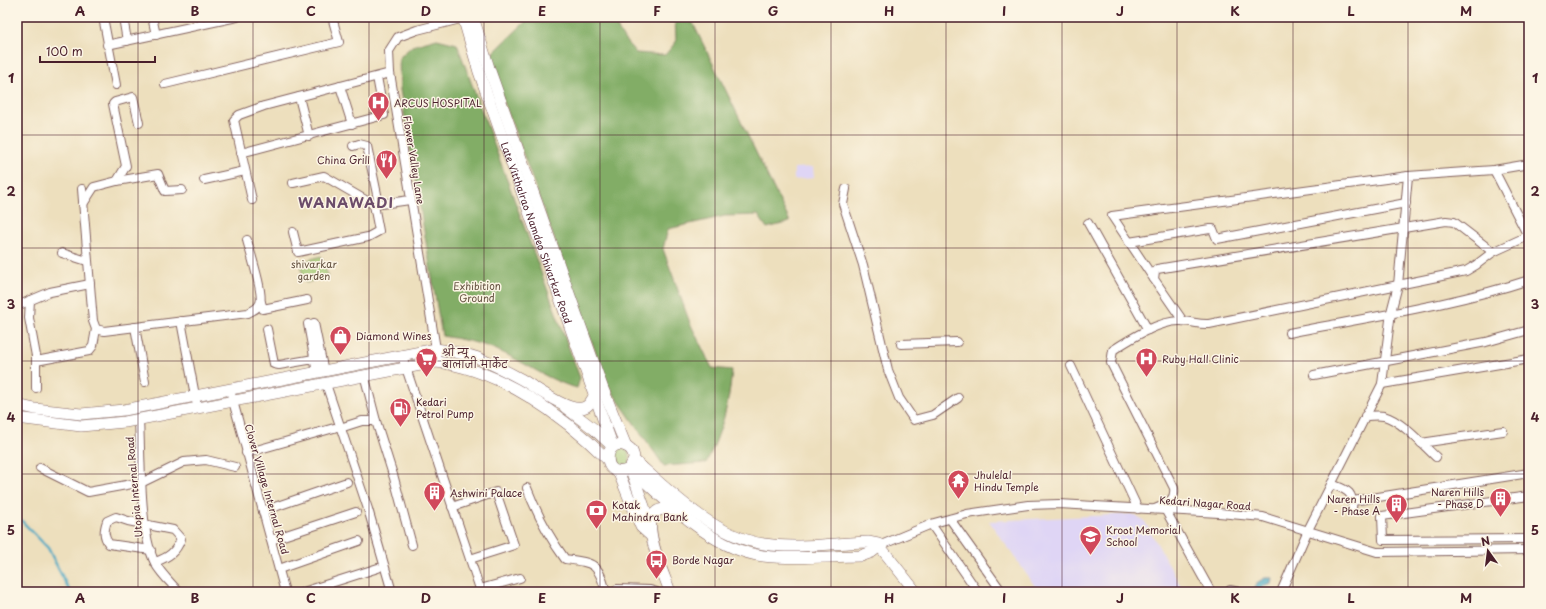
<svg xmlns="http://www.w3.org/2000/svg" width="1546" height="609" font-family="'Playpen Sans','Playpen Sans Deva',sans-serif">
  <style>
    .built { fill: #dfd5f5 }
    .green { fill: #a3c974; stroke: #767450 }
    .forest { fill: #82ad66; stroke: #666648 }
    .water { fill: #44a8c4; stroke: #476478 }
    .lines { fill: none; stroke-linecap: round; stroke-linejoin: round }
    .stream { stroke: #44a8c4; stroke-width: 2.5 }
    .street-casing { stroke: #83625e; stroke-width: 10 }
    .secondary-casing { stroke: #83625e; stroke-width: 12 }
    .street { stroke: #fff; stroke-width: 8 }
    .secondary { stroke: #fff; stroke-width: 11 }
    .grid { fill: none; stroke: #4a1f2b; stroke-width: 1; stroke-opacity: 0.55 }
    .labels { text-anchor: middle; stroke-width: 3; stroke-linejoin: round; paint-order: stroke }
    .poi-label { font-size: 10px; fill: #4a1f2b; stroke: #fcf5e5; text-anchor: start }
    .street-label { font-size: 10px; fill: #4a1f2b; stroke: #fcf5e5 }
    .park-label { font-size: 10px; fill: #655241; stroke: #fcf5e5 }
    .district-label { font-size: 14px; font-weight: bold; letter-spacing: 1px; fill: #6c4c6a; stroke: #fcf5e5 }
    .neatline { fill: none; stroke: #4a1f2b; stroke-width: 1.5 }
    .grid-label { font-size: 13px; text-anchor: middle; font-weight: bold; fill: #4a1f2b }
  </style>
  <rect width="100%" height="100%" fill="#fcf5e5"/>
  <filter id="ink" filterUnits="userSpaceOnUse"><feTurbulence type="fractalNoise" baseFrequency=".025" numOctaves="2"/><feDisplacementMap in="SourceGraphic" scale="8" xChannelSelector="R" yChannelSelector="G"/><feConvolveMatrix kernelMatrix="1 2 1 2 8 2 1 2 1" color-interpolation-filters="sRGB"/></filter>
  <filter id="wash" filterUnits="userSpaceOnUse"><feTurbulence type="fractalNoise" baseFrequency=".012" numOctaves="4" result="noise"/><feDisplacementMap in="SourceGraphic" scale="16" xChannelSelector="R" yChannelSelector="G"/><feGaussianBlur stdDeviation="0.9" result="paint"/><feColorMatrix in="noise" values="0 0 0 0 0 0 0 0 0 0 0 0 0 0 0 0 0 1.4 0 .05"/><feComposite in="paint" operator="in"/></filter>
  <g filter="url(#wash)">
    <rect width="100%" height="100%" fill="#eddfbd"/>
    <g class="built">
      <path d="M813,167L814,178L794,180V168Z"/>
      <path d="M1132,514L1144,520L1184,592H1039L989,521Z"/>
    </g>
    <g class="green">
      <path d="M321,256L328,276L306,283L299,263Z"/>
      <path d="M620,447L628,451L633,477L611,464V458Z"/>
    </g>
    <g class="forest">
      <path d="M544,17H611L624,39L636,53L665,55L676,42L675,18L690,17L790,222L767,228L758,215L725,216L668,229L663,249L690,323L712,368L732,370C729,405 722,431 706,463L664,466L608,386L488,58L525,22Z"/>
      <path d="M437,39L457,44L580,378L577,388C549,381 526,363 499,351C482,343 461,339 442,336L400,90L399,58L412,46Z"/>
    </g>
    <path class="water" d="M1265,578H1272L1271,583L1264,586L1260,590L1254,589L1258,582Z"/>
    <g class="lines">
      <path class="stream" d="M17,516L48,548L70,592"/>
    </g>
  </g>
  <g filter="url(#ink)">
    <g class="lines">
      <defs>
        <g id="street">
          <path d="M103,17L116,85"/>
          <path d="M123,17L127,41"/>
          <path d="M152,17L156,35"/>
          <path d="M107,45L237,17"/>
          <path d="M165,84L339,42L332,17"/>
          <path d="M340,86L352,124"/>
          <path d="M299,97L309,136"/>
          <path d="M353,146L359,144L367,146L379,204"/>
          <path d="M241,153L384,115L377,77"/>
          <path d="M1529,164L1494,170L1529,238"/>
          <path d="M204,180L245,171"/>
          <path d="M117,181L158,174L165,191L182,190"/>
          <path d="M293,183L324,176L374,205L410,200"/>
          <path d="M82,189L93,321L96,329L104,331L248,313C253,310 258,309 260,303C264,294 250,252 247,240"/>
          <path d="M846,189L843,204L863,265L888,370L899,398L914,420L933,415L958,398"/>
          <path d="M252,200L234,120L239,115L264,106L390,73"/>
          <path d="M83,204L94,187L117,181L126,166L113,104L115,102L133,97L139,123"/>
          <path d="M1088,223L1148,330"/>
          <path d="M293,232L298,252L368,237L379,231L374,205"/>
          <path d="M1129,242L1210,229H1213L1217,239L1406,203"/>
          <path d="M62,253L87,261"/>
          <path d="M1154,279L1112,216L1408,176"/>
          <path d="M30,300L29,318L36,356V388"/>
          <path d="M261,302L263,309L307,300"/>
          <path d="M17,306L50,292L90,284"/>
          <path d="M181,321L196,401"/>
          <path d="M1183,321L1154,279L1155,271L1157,269L1446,221L1454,222L1493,252"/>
          <path d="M314,323L324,372"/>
          <path d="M308,324L317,373"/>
          <path d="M135,327L145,382"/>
          <path d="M267,329L274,364L279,365L314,359"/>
          <path d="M1289,333C1368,317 1453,305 1529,280"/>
          <path d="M901,344L957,342"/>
          <path d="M402,356L481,592"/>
          <path d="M36,361L89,351L93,346L96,329"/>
          <path d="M436,362V349L390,73L389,51L398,37L417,30L468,17"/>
          <path d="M1071,366L1138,509"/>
          <path d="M1314,375L1486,342L1529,330"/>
          <path d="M366,382L376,421"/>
          <path d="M326,384L368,509L392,592"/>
          <path d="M1382,384L1529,359"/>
          <path d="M230,390L285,592"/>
          <path d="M1365,416C1371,416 1378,415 1384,416C1402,421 1423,445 1436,457"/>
          <path d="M139,419C141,456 139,532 155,563C161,574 171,583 179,592"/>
          <path d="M340,428L362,421H376L394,478L412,545"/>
          <path d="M1421,443L1503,431"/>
          <path d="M246,453L334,428"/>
          <path d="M40,468L88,492L143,482L184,462L206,460L235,467"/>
          <path d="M1331,484C1347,490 1354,491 1352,510"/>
          <path d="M527,488C537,514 549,537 565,559C595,563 598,563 606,592"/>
          <path d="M1529,496L1382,516L1383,540L1529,539"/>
          <path d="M1353,501L1529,473"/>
          <path d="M452,507L496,492L514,545L470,559"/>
          <path d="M1155,509C1166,504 1176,501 1174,488L1114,369L1111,363L1113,350C1130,339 1160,320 1181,321C1191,321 1199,325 1209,324L1466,271L1476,265L1493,252L1528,236"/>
          <path d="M263,511L347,482"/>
          <path d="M1166,511L1211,592"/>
          <path d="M950,519L1002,592"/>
          <path d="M931,524L978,592"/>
          <path d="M271,540L356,512"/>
          <path d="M881,545L934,523L967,514L1028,505L1059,504L1219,513L1263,517L1377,552L1529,550"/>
          <path d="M151,550L109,544C103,536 104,530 107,521L116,517L128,521L173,530L181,539C176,552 169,557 155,562"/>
          <path d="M279,569L359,541"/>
          <path d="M480,589L520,578"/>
          <path d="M303,592L378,568"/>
          <path d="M614,592L617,589L650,590L657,592"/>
          <path d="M1229,592L1230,590L1239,592"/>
          <path d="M1281,592L1308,530L1382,384L1391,312L1398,285L1408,176L1494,170"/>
        </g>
        <g id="secondary">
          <path id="s1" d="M463,17L479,72L613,447"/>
          <path d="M473,17L489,68L603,389L626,446"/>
          <path d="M17,405L35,409L81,414L124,410L436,349C450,351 464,353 478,358C492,364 506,371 519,378C534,386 566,411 582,408C589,407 591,401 594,396"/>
          <path d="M565,407L594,429L610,444"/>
          <path d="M17,418L81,426L125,422L436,362C500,369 562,415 607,459"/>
          <path d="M634,460L629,469C600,483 603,433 628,447C633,450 634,455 634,460C670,492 715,537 764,544C797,549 834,543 868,542L878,544L916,592"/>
          <path d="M630,468C667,501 712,550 763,556C795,560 829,556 861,556L872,552L881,545"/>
          <path d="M631,470L650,523"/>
          <path d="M618,471L641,527L651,536"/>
          <path d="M670,592C665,576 640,524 656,512C661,507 671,510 677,511"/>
        </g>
      </defs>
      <use href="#street" class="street-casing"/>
      <use href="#secondary" class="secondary-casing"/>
      <use href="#street" class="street"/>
      <use href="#secondary" class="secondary"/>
    </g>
  </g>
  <path class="grid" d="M138,17V592M253,17V592M369,17V592M484,17V592M600,17V592M715,17V592M831,17V592M946,17V592M1062,17V592M1177,17V592M1293,17V592M1408,17V592M17,135H1529M17,248H1529M17,361H1529M17,474H1529"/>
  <defs>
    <symbol id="hospital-pin" viewBox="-11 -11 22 30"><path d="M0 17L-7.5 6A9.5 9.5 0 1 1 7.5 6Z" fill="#d1495b" stroke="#fcf5e5"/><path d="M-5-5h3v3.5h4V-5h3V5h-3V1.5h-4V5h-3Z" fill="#fff"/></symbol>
    <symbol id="restaurant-pin" viewBox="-11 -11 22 30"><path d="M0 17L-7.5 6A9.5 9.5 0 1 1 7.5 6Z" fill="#d1495b" stroke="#fcf5e5"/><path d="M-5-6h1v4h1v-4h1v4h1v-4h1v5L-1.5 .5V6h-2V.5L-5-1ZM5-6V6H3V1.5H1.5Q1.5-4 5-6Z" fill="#fff"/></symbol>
    <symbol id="shop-pin" viewBox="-11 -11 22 30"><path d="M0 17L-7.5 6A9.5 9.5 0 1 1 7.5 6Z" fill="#d1495b" stroke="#fcf5e5"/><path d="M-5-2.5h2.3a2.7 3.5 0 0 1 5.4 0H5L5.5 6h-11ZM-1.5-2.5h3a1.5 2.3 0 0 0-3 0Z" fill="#fff"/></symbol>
    <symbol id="supermarket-pin" viewBox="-11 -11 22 30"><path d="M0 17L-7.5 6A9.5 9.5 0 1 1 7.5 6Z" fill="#d1495b" stroke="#fcf5e5"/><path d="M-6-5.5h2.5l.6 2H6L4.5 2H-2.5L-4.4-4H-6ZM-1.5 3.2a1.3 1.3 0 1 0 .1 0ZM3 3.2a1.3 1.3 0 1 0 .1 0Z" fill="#fff"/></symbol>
    <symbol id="fuel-pin" viewBox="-11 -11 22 30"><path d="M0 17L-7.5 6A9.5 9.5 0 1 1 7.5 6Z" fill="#d1495b" stroke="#fcf5e5"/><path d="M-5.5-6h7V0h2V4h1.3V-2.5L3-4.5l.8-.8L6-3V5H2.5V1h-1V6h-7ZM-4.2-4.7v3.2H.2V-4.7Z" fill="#fff"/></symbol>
    <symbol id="temple-pin" viewBox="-11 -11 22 30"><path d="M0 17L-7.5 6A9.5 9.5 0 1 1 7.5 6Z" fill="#d1495b" stroke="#fcf5e5"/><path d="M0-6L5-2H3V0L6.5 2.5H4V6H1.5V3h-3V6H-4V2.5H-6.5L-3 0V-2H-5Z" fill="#fff"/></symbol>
    <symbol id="building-pin" viewBox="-11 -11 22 30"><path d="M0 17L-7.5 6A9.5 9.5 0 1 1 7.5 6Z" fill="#d1495b" stroke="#fcf5e5"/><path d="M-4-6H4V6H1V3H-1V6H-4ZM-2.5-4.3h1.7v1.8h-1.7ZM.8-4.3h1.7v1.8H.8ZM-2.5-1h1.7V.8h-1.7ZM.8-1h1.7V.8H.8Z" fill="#fff"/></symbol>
    <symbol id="bank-pin" viewBox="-11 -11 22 30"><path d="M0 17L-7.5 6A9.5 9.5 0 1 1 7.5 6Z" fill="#d1495b" stroke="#fcf5e5"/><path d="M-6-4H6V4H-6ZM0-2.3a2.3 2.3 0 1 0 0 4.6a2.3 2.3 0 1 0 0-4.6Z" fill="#fff"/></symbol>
    <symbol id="school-pin" viewBox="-11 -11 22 30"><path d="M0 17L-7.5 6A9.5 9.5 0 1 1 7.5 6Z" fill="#d1495b" stroke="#fcf5e5"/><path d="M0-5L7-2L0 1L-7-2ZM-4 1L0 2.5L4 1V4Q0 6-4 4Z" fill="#fff"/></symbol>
    <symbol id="bus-pin" viewBox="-11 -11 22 30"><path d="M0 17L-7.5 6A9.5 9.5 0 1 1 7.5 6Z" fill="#d1495b" stroke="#fcf5e5"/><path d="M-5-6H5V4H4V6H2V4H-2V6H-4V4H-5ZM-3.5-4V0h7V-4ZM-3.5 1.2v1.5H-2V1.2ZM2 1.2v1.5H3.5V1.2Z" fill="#fff"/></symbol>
  </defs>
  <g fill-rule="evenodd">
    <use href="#hospital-pin" x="366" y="90" width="25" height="34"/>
    <use href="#restaurant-pin" x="374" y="148" width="25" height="34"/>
    <use href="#shop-pin" x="328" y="324" width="25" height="34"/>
    <use href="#supermarket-pin" x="414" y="346" width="25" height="34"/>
    <use href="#hospital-pin" x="1134" y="346" width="25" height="34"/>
    <use href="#fuel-pin" x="388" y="396" width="25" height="34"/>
    <use href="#temple-pin" x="946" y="468" width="25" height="34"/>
    <use href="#building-pin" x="422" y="480" width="25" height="34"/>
    <use href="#building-pin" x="1488" y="486" width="25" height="34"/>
    <use href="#building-pin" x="1384" y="492" width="25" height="34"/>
    <use href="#bank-pin" x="584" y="498" width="25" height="34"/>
    <use href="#school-pin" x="1078" y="524" width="25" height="34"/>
    <use href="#bus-pin" x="644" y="548" width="25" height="34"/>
  </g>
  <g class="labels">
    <g class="poi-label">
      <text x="394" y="107">ARCUS HOSPITAL</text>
      <text x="370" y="164" text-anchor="end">China Grill</text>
      <text x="356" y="340">Diamond Wines</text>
      <text x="442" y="356">श्री न्यू<tspan x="442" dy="12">बालाजी मार्केट</tspan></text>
      <text x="1162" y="363">Ruby Hall Clinic</text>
      <text x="416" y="406">Kedari<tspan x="416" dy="12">Petrol Pump</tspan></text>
      <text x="974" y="479">Jhulelal<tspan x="974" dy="12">Hindu Temple</tspan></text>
      <text x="1484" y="496" text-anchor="end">Naren Hills<tspan x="1484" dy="12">- Phase D</tspan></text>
      <text x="450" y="497">Ashwini Palace</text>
      <text x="1380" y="503" text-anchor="end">Naren Hills<tspan x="1380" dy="12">- Phase A</tspan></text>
      <text x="612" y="509">Kotak<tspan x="612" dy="12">Mahindra Bank</tspan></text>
      <text x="1106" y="534">Kroot Memorial<tspan x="1106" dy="12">School</tspan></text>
      <text x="672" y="564">Borde Nagar</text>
    </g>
    <g class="street-label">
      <text transform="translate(414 160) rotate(81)" y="4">Flower Valley Lane</text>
      <text dy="4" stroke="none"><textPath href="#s1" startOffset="228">Late Vitthalrao Namdeo Shivarkar Road</textPath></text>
      <text transform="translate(134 487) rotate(-95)" y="4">Utopia Internal Road</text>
      <text transform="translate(267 489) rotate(74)" y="4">Clover Village Internal Road</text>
      <text transform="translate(1205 503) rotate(4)" y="4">Kedari Nagar Road</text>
    </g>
    <g class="park-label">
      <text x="314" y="268">shivarkar<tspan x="314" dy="12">garden</tspan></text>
      <text x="477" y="290">Exhibition<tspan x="477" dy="12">Ground</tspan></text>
    </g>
    <g class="district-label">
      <text x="346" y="208">WANAWADI</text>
    </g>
  </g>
  <rect width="1546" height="609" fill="none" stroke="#fcf5e5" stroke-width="44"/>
  <g transform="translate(1488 551) rotate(346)" stroke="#fcf5e5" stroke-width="3" paint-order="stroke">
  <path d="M0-3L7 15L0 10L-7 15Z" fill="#4a1f2b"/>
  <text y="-6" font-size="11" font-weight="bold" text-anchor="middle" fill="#4a1f2b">N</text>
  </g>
  <path d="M40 56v6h115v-6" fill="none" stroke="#4a1f2b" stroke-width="2"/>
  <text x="46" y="56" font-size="12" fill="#4a1f2b" stroke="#fcf5e5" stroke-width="3" paint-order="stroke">100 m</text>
  <rect x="22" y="22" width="1502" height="565" class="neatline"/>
  <g class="grid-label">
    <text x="80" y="16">A</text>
    <text x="195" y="16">B</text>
    <text x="311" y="16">C</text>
    <text x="426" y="16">D</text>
    <text x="542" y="16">E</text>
    <text x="657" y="16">F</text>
    <text x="773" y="16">G</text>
    <text x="889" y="16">H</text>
    <text x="1004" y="16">I</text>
    <text x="1120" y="16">J</text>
    <text x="1235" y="16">K</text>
    <text x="1351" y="16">L</text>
    <text x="1466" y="16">M</text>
    <text x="11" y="83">1</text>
    <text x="1535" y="83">1</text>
    <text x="11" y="196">2</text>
    <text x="1535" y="196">2</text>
    <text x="11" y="309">3</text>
    <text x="1535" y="309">3</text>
    <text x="11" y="422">4</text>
    <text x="1535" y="422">4</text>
    <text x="11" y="535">5</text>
    <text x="1535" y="535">5</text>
    <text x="80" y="603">A</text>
    <text x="195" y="603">B</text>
    <text x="311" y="603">C</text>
    <text x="426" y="603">D</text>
    <text x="542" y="603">E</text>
    <text x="657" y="603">F</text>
    <text x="773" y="603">G</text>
    <text x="889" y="603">H</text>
    <text x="1004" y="603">I</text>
    <text x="1120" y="603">J</text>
    <text x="1235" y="603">K</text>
    <text x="1351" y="603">L</text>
    <text x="1466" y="603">M</text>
  </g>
</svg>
